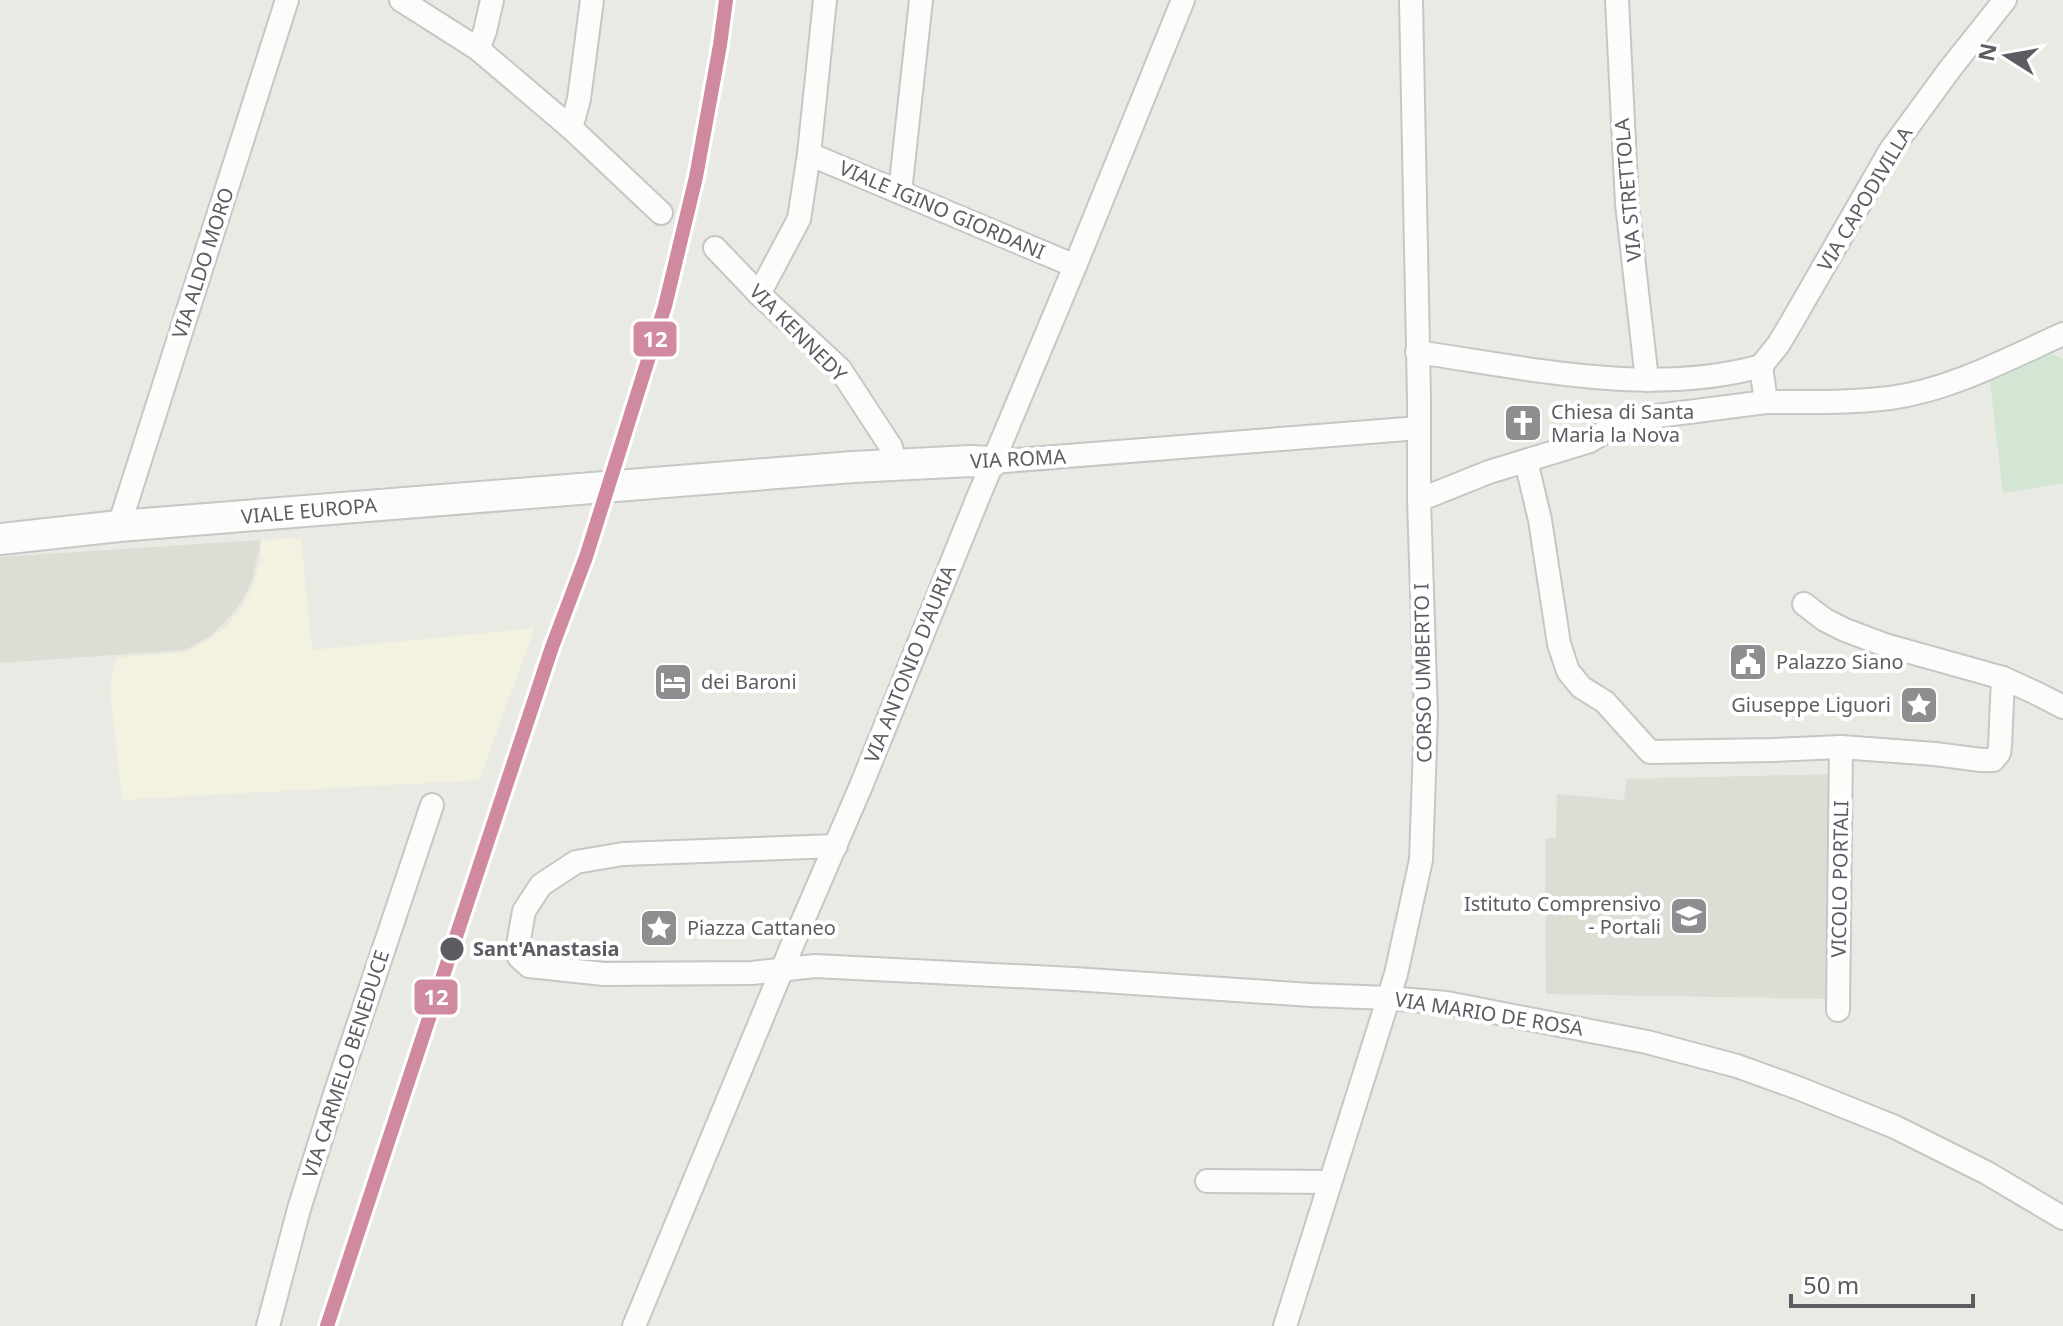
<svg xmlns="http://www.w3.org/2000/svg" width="2063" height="1326" font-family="'Noto Sans',sans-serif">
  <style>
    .commercial { fill: #f3f1df }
    .education { fill: #dddcd5 }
    .green { fill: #d3e5d3 }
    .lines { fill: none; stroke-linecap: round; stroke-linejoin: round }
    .street-casing { stroke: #c6c6c6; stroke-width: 26 }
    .secondary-casing { stroke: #c6c7c7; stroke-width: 34 }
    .street { stroke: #fcfcfb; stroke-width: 22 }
    .secondary { stroke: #fcfcfb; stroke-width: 30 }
    .rail-1-casing { stroke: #fff; stroke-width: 20 }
    .rail-1 { stroke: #d08aa0; stroke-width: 14 }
    .stop-dot { fill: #5b5d62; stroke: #fff; stroke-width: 3 }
    .labels { text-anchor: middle; stroke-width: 8; stroke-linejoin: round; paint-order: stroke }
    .street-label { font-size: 20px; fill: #5b5d62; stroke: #fff }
    .poi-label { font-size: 20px; fill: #5b5d62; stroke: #fff; text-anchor: start }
    .stop-label { font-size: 20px; font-weight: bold; fill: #5b5d62; stroke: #fff; text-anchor: start }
    .line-badge { stroke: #fff; stroke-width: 3 }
    .badge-label { font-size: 22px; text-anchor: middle; font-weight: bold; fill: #fff }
  </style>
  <rect width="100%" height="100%" fill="#eaeae5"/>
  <path class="commercial" d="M301,538L312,650L535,628L479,780L122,800L110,689L116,658L186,652L206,641L225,628L239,611L250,593L261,559V540Z"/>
  <g class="education">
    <path d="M261,540L252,581L242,601L228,619L209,637L185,650L0,663V557Z"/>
    <path d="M1836,774L1832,999L1546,994L1545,839L1556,837L1557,794L1624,800L1626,779Z"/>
  </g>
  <path class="green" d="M2052,354L2063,359V483L2003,493L1990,382Z"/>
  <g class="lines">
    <defs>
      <g id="street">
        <path d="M401,0L478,49L571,128L661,213"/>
        <path d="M1617,0L1627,204L1647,380"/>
        <path d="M478,49L485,31L492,0"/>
        <path d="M571,128L579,99L592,0"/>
        <path d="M809,154L1075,266"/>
        <path d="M900,192L921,0"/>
        <path d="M715,248L759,294L840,369L891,447L895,466"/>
        <path d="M759,294L799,219L809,154L825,0"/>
        <path d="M1417,352C1528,368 1651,397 1761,366L1766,402L1634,419L1614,426L1590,441L1489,472L1419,500"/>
        <path d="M1761,366L1778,345L1793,320L1890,151L1950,69L2005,0"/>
        <path d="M1766,402C1807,402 1849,403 1890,398C1950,390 2008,359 2063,334"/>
        <path d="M1526,461L1540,520L1559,644L1568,671L1581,687L1605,702L1650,752L1773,750L1841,747L1935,754L1981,760H1993L1999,753L2000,746L2003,678"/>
        <path d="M992,462L1419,428"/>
        <path d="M119,526L287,0"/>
        <path d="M1804,604L1825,620L1845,630L1885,645L2003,678L2038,694L2063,707"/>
        <path d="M836,846L623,854L576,862L541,885L524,911L518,945L519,957L529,966L604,974L752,973L815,966L1074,979L1311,995L1388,998L1447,1003L1647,1042L1737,1066L1798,1088L1895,1127L1987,1173L2063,1218"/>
        <path d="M1838,1010L1841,747"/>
        <path d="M1207,1181L1330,1182"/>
        <path d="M268,1326L299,1209L335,1094L432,805"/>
        <path d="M634,1326L791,948L861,786L977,500L1075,266L1183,0"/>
        <path d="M1285,1326L1396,974L1421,860L1426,715L1419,500V398L1411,0"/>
      </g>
      <path id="secondary" d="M0,539L119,526L853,467L971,461L992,462"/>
    </defs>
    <use href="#street" class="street-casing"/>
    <use href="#secondary" class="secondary-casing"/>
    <use href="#street" class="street"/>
    <use href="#secondary" class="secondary"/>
    <defs>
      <path id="rail-1" d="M327,1326L552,647L586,557L665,306L696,177L720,45L726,0"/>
    </defs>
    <use href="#rail-1" class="rail-1-casing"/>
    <use href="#rail-1" class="rail-1"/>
  </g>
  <defs>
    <symbol id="church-square" viewBox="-11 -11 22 22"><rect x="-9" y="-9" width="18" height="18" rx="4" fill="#8d8e90" stroke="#fff"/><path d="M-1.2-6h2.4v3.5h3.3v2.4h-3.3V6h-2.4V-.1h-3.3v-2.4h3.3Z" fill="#fff"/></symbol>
    <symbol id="civic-square" viewBox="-11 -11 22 22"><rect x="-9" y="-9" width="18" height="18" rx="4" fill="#8d8e90" stroke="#fff"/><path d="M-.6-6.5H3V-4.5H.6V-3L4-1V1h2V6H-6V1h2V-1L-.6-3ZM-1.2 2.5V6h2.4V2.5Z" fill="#fff"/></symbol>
    <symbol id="hotel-square" viewBox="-11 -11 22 22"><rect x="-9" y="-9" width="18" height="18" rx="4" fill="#8d8e90" stroke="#fff"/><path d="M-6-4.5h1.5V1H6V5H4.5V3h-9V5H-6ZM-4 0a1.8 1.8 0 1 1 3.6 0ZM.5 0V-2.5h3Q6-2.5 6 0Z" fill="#fff"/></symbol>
    <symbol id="sight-square" viewBox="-11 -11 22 22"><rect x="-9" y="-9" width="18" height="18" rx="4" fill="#8d8e90" stroke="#fff"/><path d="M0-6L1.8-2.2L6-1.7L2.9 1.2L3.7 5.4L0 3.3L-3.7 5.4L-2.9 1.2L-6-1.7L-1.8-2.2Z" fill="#fff"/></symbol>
    <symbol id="school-square" viewBox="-11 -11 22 22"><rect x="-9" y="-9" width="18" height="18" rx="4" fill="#8d8e90" stroke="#fff"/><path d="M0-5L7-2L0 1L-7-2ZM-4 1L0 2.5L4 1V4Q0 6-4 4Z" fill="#fff"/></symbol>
  </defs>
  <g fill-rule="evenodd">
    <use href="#church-square" x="1501" y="401" width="44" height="44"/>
    <use href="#civic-square" x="1726" y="640" width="44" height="44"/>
    <use href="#hotel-square" x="651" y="660" width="44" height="44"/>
    <use href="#sight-square" x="1897" y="683" width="44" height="44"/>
    <use href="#school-square" x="1667" y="894" width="44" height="44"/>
    <use href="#sight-square" x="637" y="906" width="44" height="44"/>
  </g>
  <circle class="stop-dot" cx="452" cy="949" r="13"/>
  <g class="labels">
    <g class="street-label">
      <text transform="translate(1628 190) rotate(-95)" y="7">VIA STRETTOLA</text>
      <text transform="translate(1865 199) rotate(-59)" y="7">VIA CAPODIVILLA</text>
      <text transform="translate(942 210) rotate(23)" y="7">VIALE IGINO GIORDANI</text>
      <text transform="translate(203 263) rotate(-72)" y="7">VIA ALDO MORO</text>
      <text transform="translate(798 333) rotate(45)" y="7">VIA KENNEDY</text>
      <text transform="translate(1018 459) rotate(-3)" y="7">VIA ROMA</text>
      <text transform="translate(309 511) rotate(-5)" y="7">VIALE EUROPA</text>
      <text transform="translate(910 664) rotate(-68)" y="7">VIA ANTONIO D'AURIA</text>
      <text transform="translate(1423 673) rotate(-91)" y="7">CORSO UMBERTO I</text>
      <text transform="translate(1840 879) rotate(-89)" y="7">VICOLO PORTALI</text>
      <text transform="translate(1489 1014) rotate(9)" y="7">VIA MARIO DE ROSA</text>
      <text transform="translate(346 1064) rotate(-72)" y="7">VIA CARMELO BENEDUCE</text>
    </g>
    <g class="poi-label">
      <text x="1551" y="419">Chiesa di Santa<tspan x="1551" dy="23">Maria la Nova</tspan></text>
      <text x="1776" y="669">Palazzo Siano</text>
      <text x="701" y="689">dei Baroni</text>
      <text x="1891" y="712" text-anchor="end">Giuseppe Liguori</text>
      <text x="1661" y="911" text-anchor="end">Istituto Comprensivo<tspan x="1661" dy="23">- Portali</tspan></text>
      <text x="687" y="935">Piazza Cattaneo</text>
    </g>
    <g class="stop-label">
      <text x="473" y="956">Sant'Anastasia</text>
    </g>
  </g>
  <g class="line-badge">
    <rect x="632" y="320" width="46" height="38" rx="8" fill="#d08aa0"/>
    <rect x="413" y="978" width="46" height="38" rx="8" fill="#d08aa0"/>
  </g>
  <g class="badge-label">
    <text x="655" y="347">12</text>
    <text x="436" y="1005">12</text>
  </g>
  <g transform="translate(2007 56) rotate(281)" stroke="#ffffff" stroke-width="6" paint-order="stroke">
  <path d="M0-6L14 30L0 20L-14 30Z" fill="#5b5d62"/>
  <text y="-12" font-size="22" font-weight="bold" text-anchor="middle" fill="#5b5d62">N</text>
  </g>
  <path d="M1791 1294v12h182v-12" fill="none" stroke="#5b5d62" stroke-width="4"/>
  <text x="1803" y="1294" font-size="24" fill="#5b5d62" stroke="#ffffff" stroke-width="6" paint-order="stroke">50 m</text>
</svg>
